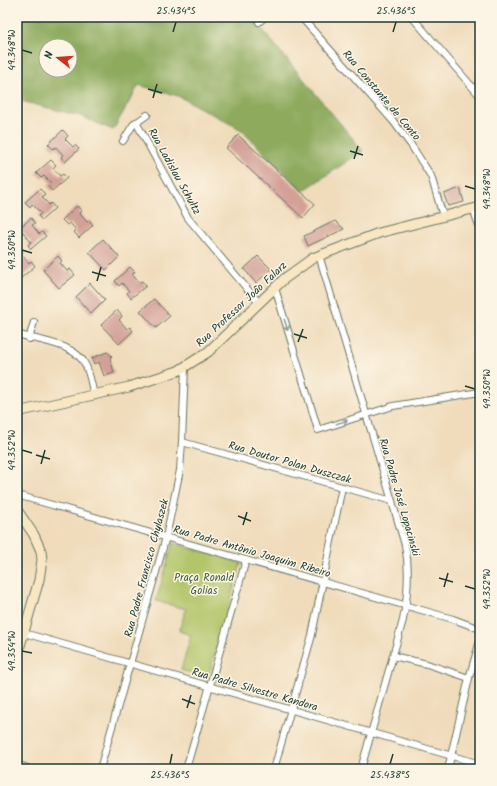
<svg xmlns="http://www.w3.org/2000/svg" width="497" height="786" font-family="Kalam,sans-serif">
  <style>
    .green { fill: #b2c569; stroke: #68814e }
    .forest { fill: #8daa5d; stroke: #567448; fill-rule: evenodd }
    .building { fill: #d3a098 }
    .lines { fill: none; stroke-linecap: round; stroke-linejoin: round }
    .street-casing { stroke: #687563; stroke-width: 8 }
    .secondary-casing { stroke: #687563; stroke-width: 11 }
    .street { stroke: #fff; stroke-width: 6 }
    .secondary { stroke: #f9e7c3; stroke-width: 9 }
    .oneway { stroke: #8f9e9a }
    .ticks { fill: none; stroke: #1f3d34; stroke-width: 1.5 }
    .labels { text-anchor: middle; stroke-width: 3; stroke-linejoin: round; paint-order: stroke }
    .street-label { font-size: 11px; fill: #1f3d34; stroke: #fcf5e5 }
    .park-label { font-size: 11px; fill: #445f41; stroke: #fcf5e5 }
    .neatline { fill: none; stroke: #1f3d34; stroke-width: 1.5 }
    .ticks-label { font-size: 10px; text-anchor: middle; fill: #1f3d34 }
  </style>
  <rect width="100%" height="100%" fill="#fcf5e5"/>
  <filter id="ink" filterUnits="userSpaceOnUse"><feTurbulence type="fractalNoise" baseFrequency=".025" numOctaves="2"/><feDisplacementMap in="SourceGraphic" scale="8" xChannelSelector="R" yChannelSelector="G"/><feConvolveMatrix kernelMatrix="1 2 1 2 8 2 1 2 1" color-interpolation-filters="sRGB"/></filter>
  <filter id="wash" filterUnits="userSpaceOnUse"><feTurbulence type="fractalNoise" baseFrequency=".012" numOctaves="4" result="noise"/><feDisplacementMap in="SourceGraphic" scale="16" xChannelSelector="R" yChannelSelector="G"/><feGaussianBlur stdDeviation="0.9" result="paint"/><feColorMatrix in="noise" values="0 0 0 0 0 0 0 0 0 0 0 0 0 0 0 0 0 1.4 0 .05"/><feComposite in="paint" operator="in"/></filter>
  <g filter="url(#wash)">
    <rect width="100%" height="100%" fill="#f0dcbb"/>
    <path class="green" d="M173,543L241,563L208,678L181,670L191,635L179,631L186,609L156,601Z"/>
    <path class="forest" d="M17,17H252L363,151L303,191L240,129L178,96L139,85L113,130L80,116L17,100ZM46,46H70V70H46Z"/>
    <g id="blocks">
      <g class="building">
        <path d="M63,130L68,136L65,139L73,147L75,145L79,149L65,162L61,157L63,155L56,147L53,149L48,144Z"/>
        <path d="M238,135L315,204L303,218L226,148Z"/>
        <path d="M51,160L56,165L53,168L60,176L63,174L67,178L52,191L48,186L51,183L44,176L41,178L36,173Z"/>
        <path d="M460,188L464,202L448,206L444,194Z"/>
        <path d="M40,189L45,194L42,197L49,205L51,203L55,208L42,220L38,216L41,213L32,204L30,207L25,202Z"/>
        <path d="M77,206L82,211L79,213L87,222L89,220L93,225L79,238L74,232L76,230L70,223L67,225L62,220Z"/>
        <path d="M31,218L35,223L32,225L39,234L42,232L46,236L31,249L28,245L31,242L23,232L20,235L17,232V230Z"/>
        <path d="M335,221L344,229L308,246L304,236Z"/>
        <path d="M103,239L119,257L106,270L89,252Z"/>
        <path d="M17,245L23,252L21,254L29,263L31,261L35,266L20,279L17,276Z"/>
        <path d="M58,256L62,261L60,263L67,271L70,269L75,275L59,288L43,270Z"/>
        <path d="M258,256L271,269L256,283L244,269Z"/>
        <path d="M130,267L135,272L132,274L139,283L142,281L146,286L131,298L127,293L129,291L122,283L119,286L115,281Z"/>
        <path d="M90,283L105,300L91,314L76,297Z"/>
        <path d="M154,299L170,316L156,328L140,311Z"/>
        <path d="M117,310L122,316L119,320L127,329L130,327L133,331L119,344L101,325Z"/>
        <path d="M107,352L112,356L110,358L114,373L104,376L99,362L94,364L92,358Z"/>
      </g>
    </g>
  </g>
  <g filter="url(#ink)">
    <use href="#blocks" fill-opacity="0" stroke="#687563" stroke-width="1"/>
    <g class="lines">
      <defs>
        <g id="street">
          <path d="M301,17L393,121L411,145L431,176L443,216"/>
          <path d="M412,17L480,96"/>
          <path d="M259,22L265,17"/>
          <path d="M136,122L188,218L259,303"/>
          <path d="M123,141L133,125L147,115"/>
          <path d="M473,209L480,228"/>
          <path d="M319,255L405,545C410,570 408,595 403,620L361,769"/>
          <path d="M275,288L318,430L393,406L480,392"/>
          <path d="M17,334C38,341 76,343 86,366C90,375 92,386 94,396"/>
          <path d="M29,339L34,322"/>
          <path d="M182,442L392,501"/>
          <path d="M17,495L453,619L480,629"/>
          <path d="M24,633L480,764"/>
          <path d="M393,656L427,664L469,678"/>
          <path d="M100,769L166,537L180,470L182,442L185,367"/>
          <path d="M186,769L246,560"/>
          <path d="M274,769L312,635L342,487"/>
          <path d="M448,769L469,678L480,641"/>
        </g>
        <g id="secondary">
          <path d="M17,412L129,387L178,371L208,352L284,279L313,258L379,233L480,207"/>
          <path d="M17,510L34,535L41,551L42,560L39,580L17,656"/>
          <path d="M17,766L26,769"/>
        </g>
      </defs>
      <use href="#street" class="street-casing"/>
      <use href="#secondary" class="secondary-casing"/>
      <use href="#street" class="street"/>
      <use href="#secondary" class="secondary"/>
    </g>
    <defs><path id="oneway-shaft" d="M-6 0H5M1.5-3L5.5 0L1.5 3" fill="none" stroke-width="1.6" stroke-linecap="round" stroke-linejoin="round"/></defs>
    <g class="oneway">
      <use href="#oneway-shaft" transform="translate(286 325) rotate(73)"/>
      <use href="#oneway-shaft" transform="translate(342 422) rotate(-18)"/>
    </g>
  </g>
  <path class="ticks" d="M173,32L176,22M393,32L396,22M22,50L32,53M148,89L162,93M153,98L157,84M350,151L363,155M354,159L358,146M465,186L475,189M22,250L32,253M92,272L106,276M97,281L101,267M294,334L307,338M298,342L303,329M465,386L475,389M22,450L32,453M36,455L50,459M41,464L45,450M238,516L251,521M243,525L247,512M439,578L453,582M465,586L475,589M444,587L448,573M22,651L32,653M182,699L195,704M187,708L191,695M170,764L172,754M390,764L393,754"/>
  <g class="labels">
    <g class="street-label">
      <text transform="translate(382 95) rotate(50)" y="4">Rua Constante de Conto</text>
      <text transform="translate(175 171) rotate(61)" y="4">Rua Ladislau Schultz</text>
      <text transform="translate(241 304) rotate(-43)" y="4">Rua Professor João Falarz</text>
      <text transform="translate(290 462) rotate(16)" y="4">Rua Doutor Polan Duszczak</text>
      <text transform="translate(400 497) rotate(74)" y="4">Rua Padre José Lopacinski</text>
      <text transform="translate(252 551) rotate(16)" y="4">Rua Padre Antônio Joaquim Ribeiro</text>
      <text transform="translate(146 568) rotate(-75)" y="4">Rua Padre Francisco Chylaszek</text>
      <text transform="translate(255 689) rotate(16)" y="4">Rua Padre Silvestre Kandora</text>
    </g>
    <g class="park-label">
      <text x="204" y="581">Praça Ronald<tspan x="204" dy="13">Golias</tspan></text>
    </g>
  </g>
  <rect width="497" height="786" fill="none" stroke="#fcf5e5" stroke-width="44"/>
  <g transform="translate(58 58) rotate(287)"><circle r="19" fill="#fcf5e5" stroke="#a4ab9e"/>
  <path d="M0-3L7 15L0 10L-7 15Z" fill="#c8321e"/>
  <text y="-6" font-size="11" font-weight="bold" text-anchor="middle" fill="#1f3d34">N</text>
  </g>
  <rect x="22" y="22" width="453" height="742" class="neatline"/>
  <g class="ticks-label">
    <text x="176" y="14">25.434°S</text>
    <text x="396" y="14">25.436°S</text>
    <text transform="translate(11 50) rotate(-90)" y="4">49.348°W</text>
    <text transform="translate(486 189) rotate(-90)" y="4">49.348°W</text>
    <text transform="translate(11 250) rotate(-90)" y="4">49.350°W</text>
    <text transform="translate(486 389) rotate(-90)" y="4">49.350°W</text>
    <text transform="translate(11 450) rotate(-90)" y="4">49.352°W</text>
    <text transform="translate(486 589) rotate(-90)" y="4">49.352°W</text>
    <text transform="translate(11 651) rotate(-90)" y="4">49.354°W</text>
    <text x="170" y="778">25.436°S</text>
    <text x="390" y="778">25.438°S</text>
  </g>
</svg>
